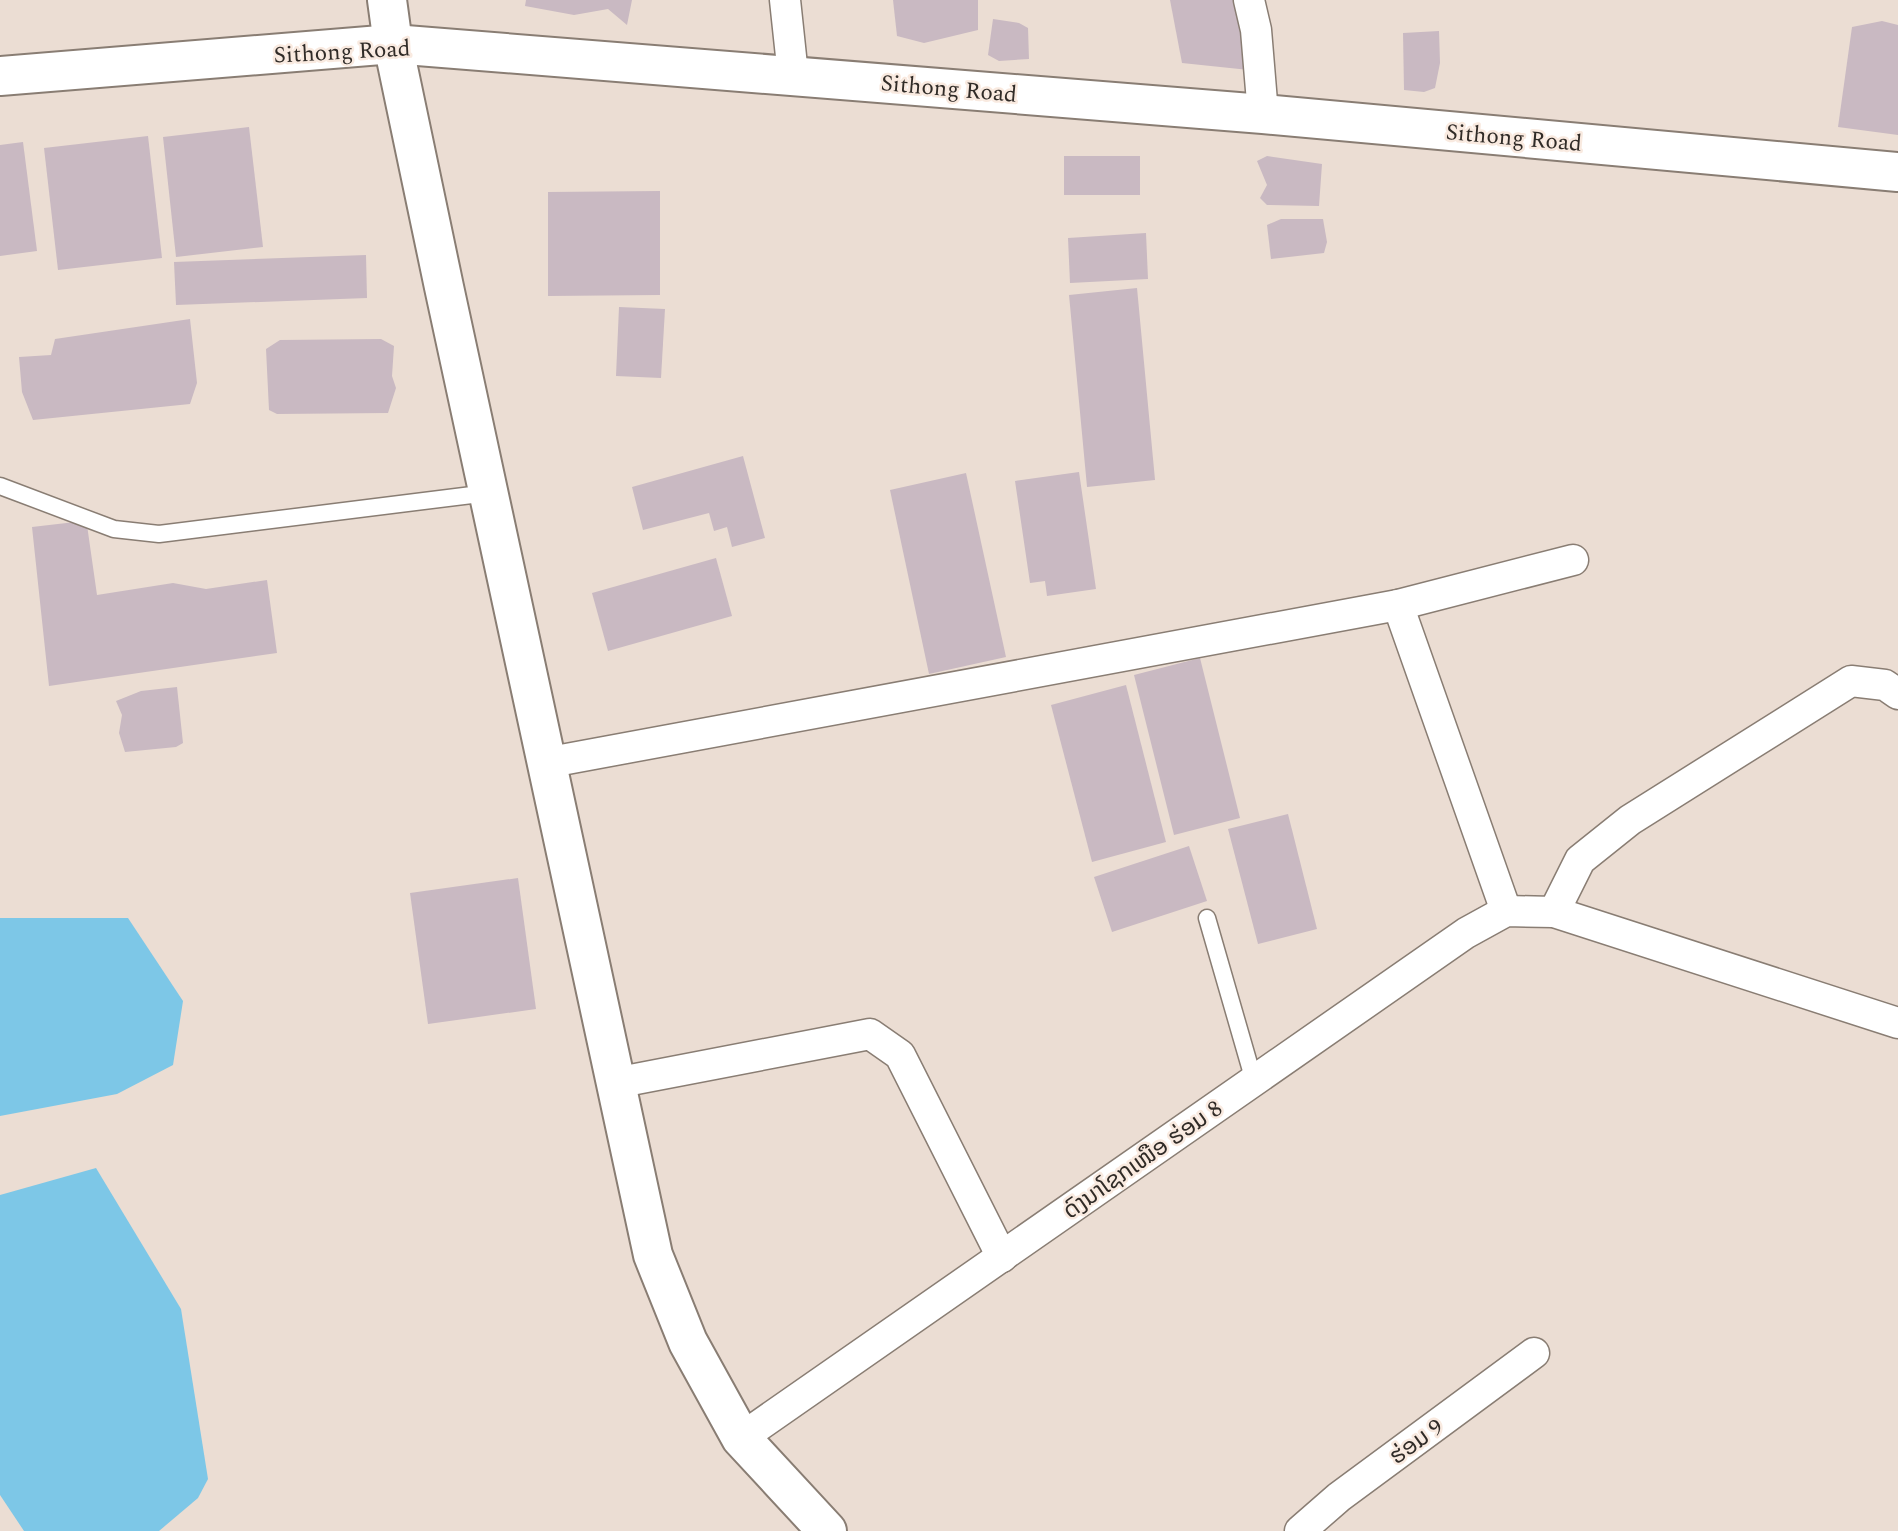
<svg xmlns="http://www.w3.org/2000/svg" width="1898" height="1531" font-family="Spectral,'Noto Sans Lao',serif">
  <style>
    .water { fill: #7dc7e7 }
    .building { fill: #c9b9c2 }
    .lines { fill: none; stroke-linecap: round; stroke-linejoin: round }
    .service-casing { stroke: #897d73; stroke-width: 19 }
    .minor-casing { stroke: #897d73; stroke-width: 33 }
    .tertiary-casing { stroke: #897d73; stroke-width: 42 }
    .secondary-casing { stroke: #897d73; stroke-width: 42 }
    .service { stroke: #fff; stroke-width: 16 }
    .minor { stroke: #fff; stroke-width: 30 }
    .tertiary { stroke: #fff; stroke-width: 38 }
    .secondary { stroke: #fff; stroke-width: 38 }
    .labels { text-anchor: middle; stroke-width: 5; stroke-linejoin: round; paint-order: stroke }
    .street-label { font-size: 23px; fill: #302b27; stroke: #f9eae0 }
  </style>
  <rect width="100%" height="100%" fill="#ebddd3"/>
  <g class="water">
    <path d="M0,918H128L183,1001L173,1065L117,1094L0,1116Z"/>
    <path d="M96,1168L181,1309L208,1479L198,1498L159,1531H24L0,1495V1195Z"/>
  </g>
  <g class="building">
    <path d="M526,0H632L627,25L608,9L574,15L525,6Z"/>
    <path d="M893,0H978V30L924,43L897,36Z"/>
    <path d="M1170,0H1242L1249,70L1182,63Z"/>
    <path d="M993,19L1019,23L1028,28L1029,59L999,61L988,55Z"/>
    <path d="M1882,21L1898,25V135L1838,127L1852,27Z"/>
    <path d="M1439,31L1440,63L1435,88L1424,92L1404,90L1403,33Z"/>
    <path d="M249,127L263,247L176,257L163,137Z"/>
    <path d="M148,136L162,258L58,270L44,148Z"/>
    <path d="M23,142L37,251L0,256V145Z"/>
    <rect x="1064" y="156" width="76" height="39"/>
    <path d="M1267,156L1322,164L1319,206L1267,205L1260,198L1267,185L1257,161Z"/>
    <path d="M660,191V295L548,296V192Z"/>
    <path d="M1281,219H1323L1327,242L1324,253L1271,259L1267,225Z"/>
    <path d="M1146,233L1148,279L1070,283L1068,238Z"/>
    <path d="M366,255L367,298L176,305L174,262Z"/>
    <path d="M1137,288L1155,480L1087,487L1069,295Z"/>
    <path d="M619,307L665,309L661,378L616,376Z"/>
    <path d="M190,319L197,383L190,404L33,420L22,392L19,357L51,355L55,339Z"/>
    <path d="M381,339L394,346L392,376L396,388L388,413L277,414L269,410L266,349L280,340Z"/>
    <path d="M743,456L765,538L732,547L727,527L714,531L709,513L643,530L632,487Z"/>
    <path d="M1079,472L1096,589L1047,596L1045,581L1030,583L1015,481Z"/>
    <path d="M966,473L1006,657L929,674L890,490Z"/>
    <path d="M75,522L87,525L97,595L173,583L206,589L267,580L277,653L49,686L32,527Z"/>
    <path d="M716,558L732,616L608,651L592,593Z"/>
    <path d="M1200,658L1240,818L1174,835L1134,675Z"/>
    <path d="M1126,685L1166,842L1092,862L1051,705Z"/>
    <path d="M177,687L183,743L176,747L125,752L119,733L122,715L116,701L141,691Z"/>
    <path d="M1288,814L1317,929L1258,944L1228,829Z"/>
    <path d="M1189,846L1207,901L1112,932L1094,877Z"/>
    <path d="M518,878L536,1009L428,1024L410,893Z"/>
  </g>
  <g class="lines">
    <defs>
      <g id="service">
        <path d="M0,486L114,529L159,534L488,493"/>
        <path d="M1207,918L1254,1081"/>
      </g>
      <g id="minor">
        <path d="M785,0L793,75"/>
        <path d="M1249,0L1256,30L1263,114"/>
        <path d="M1398,605L1506,911"/>
        <path d="M545,763L1398,605L1573,560"/>
        <path d="M1554,912L1580,860L1630,820L1851,681L1885,685L1898,694"/>
        <path d="M615,1083L870,1034L900,1055L1002,1257"/>
        <path d="M741,1438L1466,933L1506,911L1554,912L1898,1023"/>
        <path d="M1300,1531L1339,1497L1534,1353"/>
      </g>
      <path id="tertiary" d="M387,0L393,44L444,287L653,1255L688,1342L741,1438L827,1531"/>
      <path id="secondary" d="M0,76L393,44L1263,114L1898,172"/>
    </defs>
    <use href="#service" class="service-casing"/>
    <use href="#minor" class="minor-casing"/>
    <use href="#tertiary" class="tertiary-casing"/>
    <use href="#secondary" class="secondary-casing"/>
    <use href="#service" class="service"/>
    <use href="#minor" class="minor"/>
    <use href="#tertiary" class="tertiary"/>
    <use href="#secondary" class="secondary"/>
  </g>
  <g class="labels">
    <g class="street-label">
      <text transform="translate(342 51) rotate(-3)" y="8">Sithong Road</text>
      <text transform="translate(949 88) rotate(5)" y="8">Sithong Road</text>
      <text transform="translate(1514 137) rotate(5)" y="8">Sithong Road</text>
      <text transform="translate(1142 1159) rotate(-35)" y="8">ດົງນາໂຊກເໜືອ ຮ່ອມ 8</text>
      <text transform="translate(1416 1441) rotate(-36)" y="8">ຮ່ອມ 9</text>
    </g>
  </g>
</svg>
